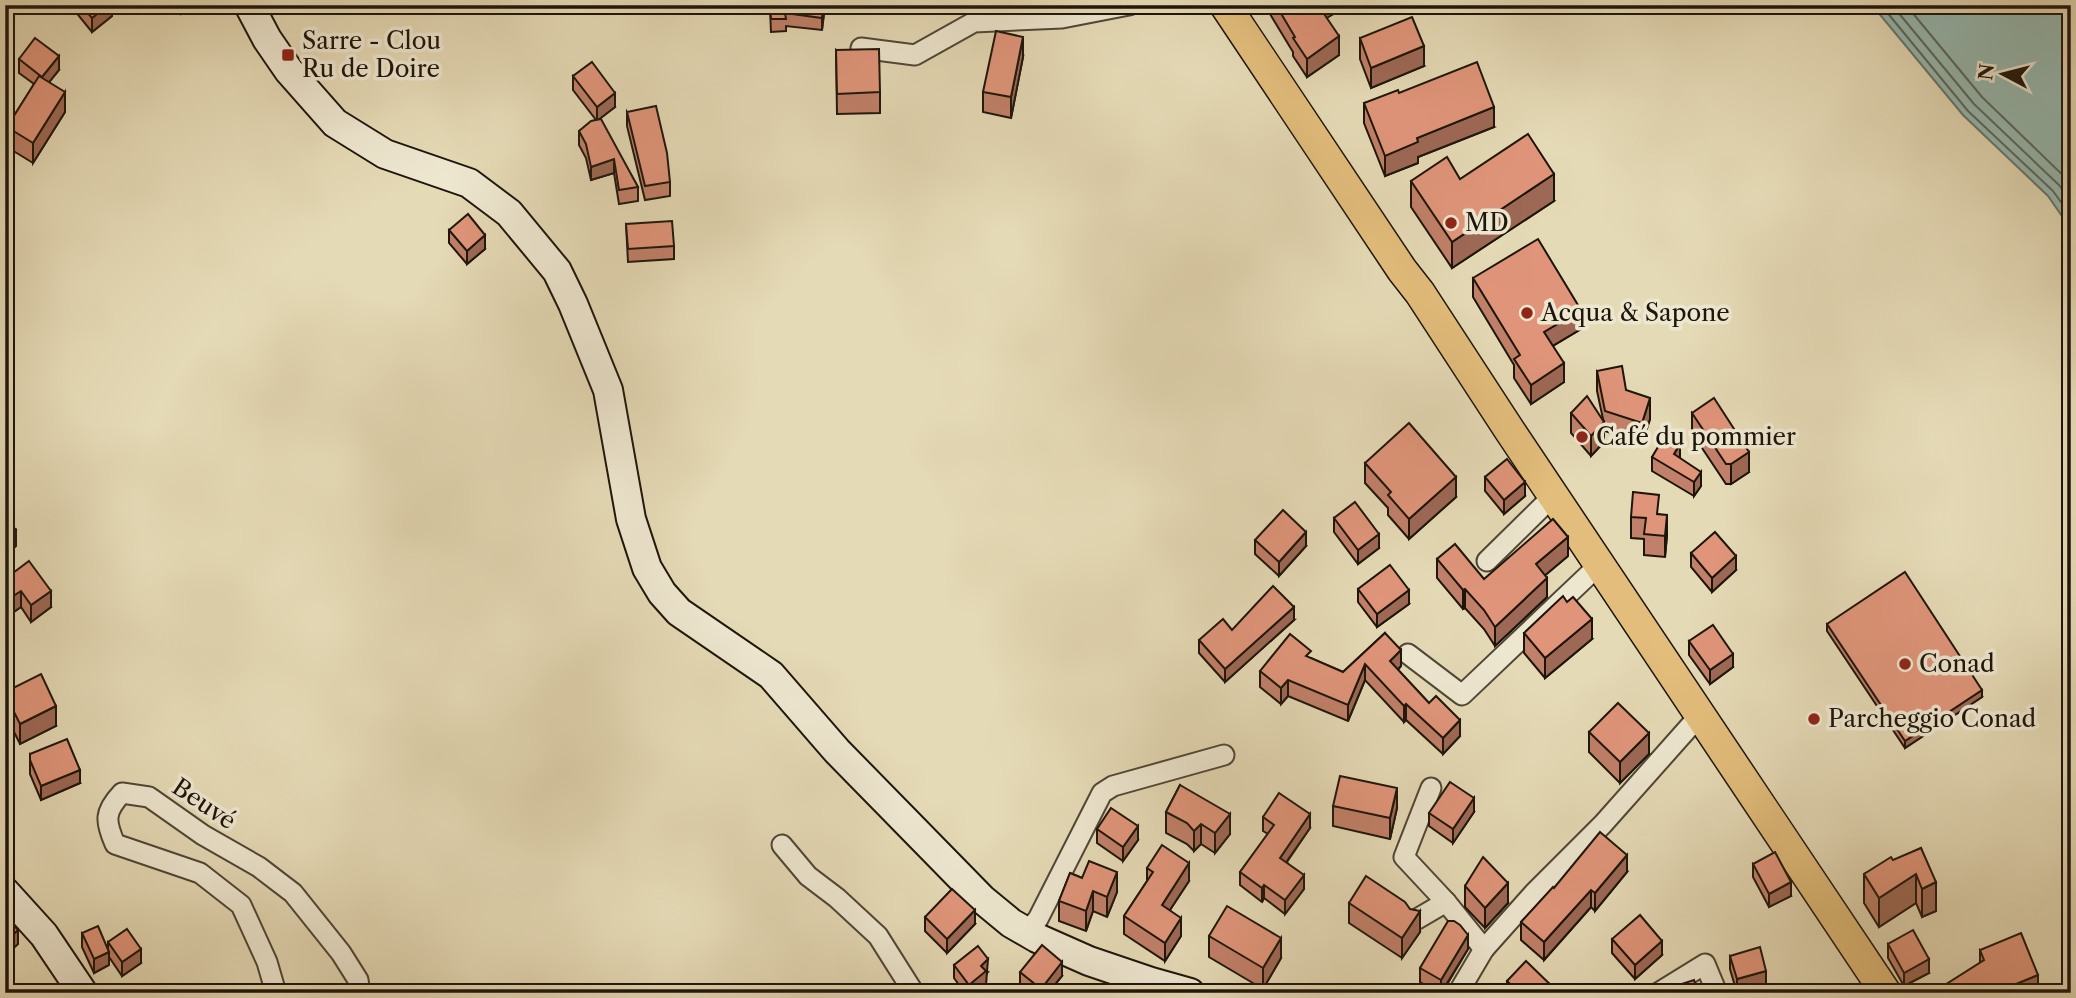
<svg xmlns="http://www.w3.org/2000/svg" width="2076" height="998" font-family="'Libre Caslon Text',serif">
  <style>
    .water { fill: #96bab2; stroke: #66786f; stroke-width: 2 }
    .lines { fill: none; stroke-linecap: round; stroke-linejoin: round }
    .shore { stroke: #5a685e; stroke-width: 2 }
    .street-casing { stroke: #4f4636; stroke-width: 23 }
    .secondary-casing { stroke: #1d150b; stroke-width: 32 }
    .primary-casing { stroke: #1d150b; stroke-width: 33 }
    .street { stroke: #eee7d0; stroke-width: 19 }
    .secondary { stroke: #eee7d0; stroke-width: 28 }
    .primary { stroke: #e2bd7b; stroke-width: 30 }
    .wall { fill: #c18069; stroke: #1d150b; stroke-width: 2 }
    .shaded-wall { fill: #9d6855; stroke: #1d150b; stroke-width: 2 }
    .building { fill: #e0957a; stroke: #1d150b; stroke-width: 2 }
    .poi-dot { fill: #8f2418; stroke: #eee7d0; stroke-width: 2.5 }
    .labels { text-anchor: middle; stroke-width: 7; stroke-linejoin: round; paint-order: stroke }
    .poi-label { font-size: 24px; fill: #1d150b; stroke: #eee7d0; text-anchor: start }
    .street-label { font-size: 24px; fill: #1d150b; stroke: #eee7d0 }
  </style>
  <rect width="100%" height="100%" fill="#e5dab6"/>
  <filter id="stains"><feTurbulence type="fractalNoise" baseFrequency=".00286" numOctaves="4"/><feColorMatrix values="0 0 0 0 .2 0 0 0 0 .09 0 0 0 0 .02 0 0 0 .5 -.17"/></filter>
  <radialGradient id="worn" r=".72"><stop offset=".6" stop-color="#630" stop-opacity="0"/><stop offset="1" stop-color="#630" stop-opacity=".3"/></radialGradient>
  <path class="water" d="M1872,5H2071V229L2048,196L1963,115Z"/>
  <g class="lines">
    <g class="shore">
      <path d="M1881,5L1968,111L2053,191L2071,216"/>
      <path d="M1892,5L1974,104L2059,185L2071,201"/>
      <path d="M1906,5L1982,97L2071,183"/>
    </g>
    <defs>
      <g id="street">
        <path d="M861,48L915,55L974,22L1062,18L1129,5"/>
        <path d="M1487,561L1553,496"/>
        <path d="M1408,654L1462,695L1599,565"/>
        <path d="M1431,788L1404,857L1446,902L1484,949"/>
        <path d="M782,845L808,876L837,898L878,936L914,993"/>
        <path d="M1417,919L1446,902"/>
        <path d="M1027,932L1038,919L1102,793L1113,786L1224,755"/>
        <path d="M276,993L267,962L241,905L200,873L115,844C105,821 104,812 122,793L149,797L203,835L259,867L293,893L341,953L358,980L360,993"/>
        <path d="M1458,993L1484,949L1534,893L1603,824L1699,716"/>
        <path d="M1658,993L1705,964L1717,993"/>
      </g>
      <g id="secondary">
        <path d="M249,5L267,39L289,71L335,123L385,154L469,183L509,213L557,271L573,304L608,390L631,519L647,568L662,593L679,612L771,675L837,751L982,899L1011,923L1037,938L1089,961L1151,982L1190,993"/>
        <path d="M5,892L44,935L83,993"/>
      </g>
      <path id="primary" d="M1225,5L1402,270L1420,293L1508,428L1886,993"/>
    </defs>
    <use href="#street" class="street-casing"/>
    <use href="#secondary" class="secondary-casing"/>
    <use href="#primary" class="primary-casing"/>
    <use href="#street" class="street"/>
    <use href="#secondary" class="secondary"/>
    <use href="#primary" class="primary"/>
  </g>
  <g class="wall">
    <path d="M70,5H112V16L92,32Z"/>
    <path d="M176,5H200L181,14Z"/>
    <path d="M715,5H825L822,30L786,26V31L771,32L770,8L745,11L744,8L716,11Z"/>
    <path d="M1270,5H1345V7L1326,18L1339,55L1307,77L1293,56V52L1270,14Z"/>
    <path d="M1360,38L1424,66L1371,88L1360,59Z"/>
    <path d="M836,50L880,92V113L837,114Z"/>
    <path d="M1023,57L1011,118L983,112V92Z"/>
    <path d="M19,59L59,70L49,82L65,112L33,163L7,147V127L34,84L19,73Z"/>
    <path d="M573,76L615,107L599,119L638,187V201L619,204L614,173L591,180L586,158L579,145V131L596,120L573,90Z"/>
    <path d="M1399,93L1494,127L1418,157V163L1385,176L1364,123V103Z"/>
    <path d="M627,112L670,182V196L645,200L627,126Z"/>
    <path d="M1460,179L1554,201L1452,268L1411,207V181Z"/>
    <path d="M626,224L674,246V259L628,262Z"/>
    <path d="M449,230L485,249L467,264L449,243Z"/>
    <path d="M1473,278L1581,329L1553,346L1564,382L1531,404L1514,378V365L1473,297Z"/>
    <path d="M1597,371L1626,390L1650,419L1642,444L1605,431L1604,427V442L1591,456L1571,433V413L1603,419L1597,391Z"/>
    <path d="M1692,413L1749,472L1731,484H1726L1692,433Z"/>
    <path d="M1652,457H1680V458L1701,486L1694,496L1652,471Z"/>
    <path d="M1365,463L1456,497L1409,539L1388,515V508L1365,483Z"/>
    <path d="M1485,477L1525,496L1504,514L1485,491Z"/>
    <path d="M1659,514L1667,535L1665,557L1644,555V539L1631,538V517Z"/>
    <path d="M1334,518L1379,548L1358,564L1334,532Z"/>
    <path d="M1255,540L1306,546L1279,576L1255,554Z"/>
    <path d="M1691,553L1736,570L1712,592L1691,567Z"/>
    <path d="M1568,556L1545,575L1547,597L1495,646L1484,629L1465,608L1463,609L1437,578V559L1484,579Z"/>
    <path d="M5,579L51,607L31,622L21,607L5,618Z"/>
    <path d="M1358,589L1409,604L1377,627L1358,602Z"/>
    <path d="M1294,620L1225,682L1199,653V640L1232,630Z"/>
    <path d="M1827,624L1982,697L1905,748L1827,631Z"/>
    <path d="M1385,633L1401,666L1398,670L1460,736L1443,754L1406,720L1404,722L1365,680L1348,721L1288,696L1281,704L1260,687V671L1311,658L1343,672Z"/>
    <path d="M1524,633L1592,639L1545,678L1524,653Z"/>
    <path d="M1689,641L1733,667L1710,684L1689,655Z"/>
    <path d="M5,692L56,726L20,744L5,714Z"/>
    <path d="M1589,732L1649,754L1620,783L1589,752Z"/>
    <path d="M30,754L80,783L41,800L30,774Z"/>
    <path d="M1180,785L1230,834L1215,853L1201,844L1194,851L1187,844L1166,833V812Z"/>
    <path d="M1333,806L1397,808L1390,839L1333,826Z"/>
    <path d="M1474,812L1453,843L1429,826V813Z"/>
    <path d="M1263,817L1310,828L1287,862L1304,889L1285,914L1264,898L1262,902L1240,885V872L1268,834L1263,831Z"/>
    <path d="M1097,829L1138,840L1123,861L1097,843Z"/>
    <path d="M1921,848L1936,911L1922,917L1916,903L1879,927L1864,903V874Z"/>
    <path d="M1753,864L1791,896L1769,907L1753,877Z"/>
    <path d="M1147,868L1189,881L1170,910L1181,936L1165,961L1124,934V916L1147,881Z"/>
    <path d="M1627,872L1595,911L1591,907L1544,960L1521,940V922L1554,888Z"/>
    <path d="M1070,873L1117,892L1107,917L1093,911L1086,931L1059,921V901Z"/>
    <path d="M1465,886L1508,903L1485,928L1465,907Z"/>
    <path d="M1349,903L1420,932L1402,958L1349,923Z"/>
    <path d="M925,917L975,924L947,953L925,931Z"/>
    <path d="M82,933L108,950V942L141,963L122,976L109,957V965L94,973L82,947Z"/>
    <path d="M1209,936L1281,958L1263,989L1209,957Z"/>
    <path d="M1612,939L1662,955L1635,979L1612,953Z"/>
    <path d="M1888,944L1929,973L1904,986L1888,958Z"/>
    <path d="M1468,949L1442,993H1439L1420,982V968Z"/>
    <path d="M1980,950L2038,993H1937V990L1980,963Z"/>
    <path d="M1730,956L1766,984L1737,993L1730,969Z"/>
    <path d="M954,965L988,972L986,974V985L977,993H965L954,978Z"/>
    <path d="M1020,972L1062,976L1048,993H1029L1020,985Z"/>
    <path d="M1507,981L1559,993H1507Z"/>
  </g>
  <g class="shaded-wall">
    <path d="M108,5H112V16L92,32V18Z"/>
    <path d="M181,5H200L181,14Z"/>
    <path d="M823,5H825L822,30V18Z"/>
    <path d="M1318,5H1345V7L1317,24Z"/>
    <path d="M1339,36V55L1307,77V59Z"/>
    <path d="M1023,37V57L1011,118V97Z"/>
    <path d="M1424,46V66L1371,88V68Z"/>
    <path d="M59,56V70L42,91V77Z"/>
    <path d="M65,92V112L33,163V143Z"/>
    <path d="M615,93V107L597,121V107Z"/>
    <path d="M1494,107V127L1418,157V163L1385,176V156L1417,138Z"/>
    <path d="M614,159V173L591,180V167Z"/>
    <path d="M1554,174V201L1452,268V242Z"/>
    <path d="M485,235V249L467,264V251Z"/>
    <path d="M1581,310V329L1544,351V332Z"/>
    <path d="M1564,363V382L1531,404V385Z"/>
    <path d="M1650,398V419L1642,444V423Z"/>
    <path d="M1604,422V442L1591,456V436Z"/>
    <path d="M1680,444V457L1674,468V454Z"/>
    <path d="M1749,452V472L1731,484V464Z"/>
    <path d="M1701,472V486L1694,496V482Z"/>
    <path d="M1456,477V497L1409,539V519Z"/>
    <path d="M1525,482V496L1504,514V500Z"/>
    <path d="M1667,515V535L1665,557V536Z"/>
    <path d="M16,530V546L5,556V539Z"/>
    <path d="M1306,532V546L1279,576V562Z"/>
    <path d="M1379,534V548L1358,564V550Z"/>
    <path d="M1568,537V556L1536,583V564Z"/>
    <path d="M1736,556V570L1712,592V578Z"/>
    <path d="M1547,578V597L1495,646V627Z"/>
    <path d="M1465,589V608L1463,609V590Z"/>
    <path d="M1409,590V604L1377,627V614Z"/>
    <path d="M21,591V607L5,618V601Z"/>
    <path d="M51,591V607L31,622V605Z"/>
    <path d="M1294,607V620L1225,682V669Z"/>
    <path d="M1592,619V639L1545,678V658Z"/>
    <path d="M1401,650V666L1390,677V661Z"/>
    <path d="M1733,654V667L1710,684V670Z"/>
    <path d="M1365,664V680L1348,721V705Z"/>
    <path d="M1288,680V696L1281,704V688Z"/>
    <path d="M1982,690V697L1905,748V741Z"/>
    <path d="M1406,704V720L1404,722V706Z"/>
    <path d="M56,706V726L20,744V724Z"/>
    <path d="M1460,720V736L1443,754V738Z"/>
    <path d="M1649,733V754L1620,783V762Z"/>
    <path d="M80,770V783L41,800V786Z"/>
    <path d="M1397,788V808L1390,839V818Z"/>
    <path d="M1474,798V812L1453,843V829Z"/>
    <path d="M1230,814V834L1215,853V833Z"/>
    <path d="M1310,814V828L1280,871V858Z"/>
    <path d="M1201,824V844L1194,851V831Z"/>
    <path d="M1138,826V840L1123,861V847Z"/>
    <path d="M1627,855V872L1595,911V893Z"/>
    <path d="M1189,863V881L1162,922V905Z"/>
    <path d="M1117,872V892L1107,917V897Z"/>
    <path d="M1916,874V903L1879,927V898Z"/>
    <path d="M1304,875V889L1285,914V900Z"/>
    <path d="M1791,882V896L1769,907V894Z"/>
    <path d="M1936,882V911L1922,917V889Z"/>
    <path d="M1508,883V903L1485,928V908Z"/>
    <path d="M1264,885V898L1262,902V888Z"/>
    <path d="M1591,890V907L1544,960V942Z"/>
    <path d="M1093,891V911L1086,931V911Z"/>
    <path d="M975,910V924L947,953V939Z"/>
    <path d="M1420,911V932L1402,958V938Z"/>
    <path d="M1181,918V936L1165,961V943Z"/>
    <path d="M18,930V944L5,956V942Z"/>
    <path d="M1468,935V949L1441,993V980Z"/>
    <path d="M1281,938V958L1263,989V968Z"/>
    <path d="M1662,941V955L1635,979V965Z"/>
    <path d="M141,949V963L122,976V962Z"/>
    <path d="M109,952V965L94,973V959Z"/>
    <path d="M988,959L986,985L977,993H969V985L981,966Z"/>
    <path d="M1929,959V973L1904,986V973Z"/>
    <path d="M1062,962V976L1048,993H1041V989Z"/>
    <path d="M1766,971V984L1737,993V979Z"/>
    <path d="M2038,975V993H1994Z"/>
  </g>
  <g class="building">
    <path d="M81,5H108L92,18Z"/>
    <path d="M770,5H823L822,18L785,13L786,19H771Z"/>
    <path d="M1276,5H1318L1339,36L1307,59L1293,38L1295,37Z"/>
    <path d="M1412,17L1424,46L1371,68L1360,38Z"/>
    <path d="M996,31L1023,37L1011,97L983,92Z"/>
    <path d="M35,38L59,56L42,77L19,59Z"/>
    <path d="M879,49L880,92L837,94L836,50Z"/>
    <path d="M592,62L615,93L597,107L573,76Z"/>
    <path d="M1477,62L1494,107L1417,138L1418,142L1385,156L1364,103L1398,90L1399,93Z"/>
    <path d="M39,76L65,92L33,143L7,127Z"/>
    <path d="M656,106L667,153L670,182L645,186L627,112Z"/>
    <path d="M601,119L638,187L619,190L614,159L591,167L586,144L579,131L591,121Z"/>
    <path d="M1528,134L1554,174L1452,242L1411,181L1447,157L1460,179Z"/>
    <path d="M468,214L485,235L467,251L449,230Z"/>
    <path d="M672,221L674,246L628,249L626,224Z"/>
    <path d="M1538,239L1581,310L1544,332L1564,363L1531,385L1514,359L1520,355L1473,278Z"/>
    <path d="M1622,366L1626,390L1650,398L1642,423L1605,411L1597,371Z"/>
    <path d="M1587,396L1604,422L1591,436L1571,413Z"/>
    <path d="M1714,398L1749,452L1731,464H1726L1692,413Z"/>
    <path d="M1409,423L1456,477L1409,519L1388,495L1391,492L1365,463Z"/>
    <path d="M1664,437H1670L1680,444L1674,454L1701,472L1694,482L1652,457Z"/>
    <path d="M1507,459L1525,482L1504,500L1485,477Z"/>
    <path d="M1633,492L1659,495L1657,514L1667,515L1665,536L1644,534L1646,518L1631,517Z"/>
    <path d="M1355,502L1379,534L1358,550L1334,518Z"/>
    <path d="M1283,510L1306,532L1279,562L1255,540Z"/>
    <path d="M5,518L16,530L5,539Z"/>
    <path d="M1553,519L1568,537L1536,564L1547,578L1495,627L1484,610L1465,589L1463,590L1437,559L1455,544L1484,579Z"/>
    <path d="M1715,532L1736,556L1712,578L1691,553Z"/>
    <path d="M29,561L51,591L31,605L21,591L5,601V579Z"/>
    <path d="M1390,565L1409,590L1377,614L1358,589Z"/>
    <path d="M1905,572L1982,690L1905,741L1827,624Z"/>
    <path d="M1273,586L1294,607L1225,669L1199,640L1223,619L1232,630Z"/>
    <path d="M1563,596L1567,602L1573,597L1592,619L1545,658L1524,633Z"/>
    <path d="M1713,625L1733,654L1710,670L1689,641Z"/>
    <path d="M1385,633L1401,650L1390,661L1429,703L1436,696L1460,720L1443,738L1406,704L1404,706L1365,664L1348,705L1288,680L1281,688L1260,671L1290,634L1311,651L1306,656L1343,672Z"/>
    <path d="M41,674L56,706L20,724L5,694V692Z"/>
    <path d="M1618,703L1649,733L1620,762L1589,732Z"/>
    <path d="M67,739L80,770L41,786L30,760V754Z"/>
    <path d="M1340,776L1397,788L1390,818L1333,806Z"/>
    <path d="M1450,782L1474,798L1453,829L1429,813Z"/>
    <path d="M1180,785L1230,814L1215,833L1201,824L1194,831L1187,823L1166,812Z"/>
    <path d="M1279,793L1310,814L1280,858L1304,875L1285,900L1264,885L1262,888L1240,872L1274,825L1263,817Z"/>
    <path d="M1111,808L1138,826L1123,847L1097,829Z"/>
    <path d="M1600,832L1627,855L1595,893L1591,890L1544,942L1521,922L1553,887L1554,888Z"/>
    <path d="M1162,845L1189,863L1162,905L1181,918L1165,943L1124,916L1153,872L1147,868Z"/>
    <path d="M1921,848L1936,882L1922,889L1916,874L1879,898L1864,874L1891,857L1893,860Z"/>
    <path d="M1775,852L1791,882L1769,894L1753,864Z"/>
    <path d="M1483,857L1508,883L1485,908L1465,886Z"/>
    <path d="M1089,861L1117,872L1107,897L1093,891L1086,911L1059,901L1070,873L1082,878Z"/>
    <path d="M1366,876L1405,902L1410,909L1420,911L1402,938L1349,903Z"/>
    <path d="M952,889L975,910L947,939L925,917Z"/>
    <path d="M1227,906L1281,938L1263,968L1209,936Z"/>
    <path d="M1640,915L1662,941L1635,965L1612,939Z"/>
    <path d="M5,916L18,930L5,942Z"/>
    <path d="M1448,921H1454L1460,925L1468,935L1441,980L1420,968Z"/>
    <path d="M98,926L109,952L94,959L82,933Z"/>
    <path d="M127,929L141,949L122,962L108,942Z"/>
    <path d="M1913,930L1929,959L1904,973L1888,944Z"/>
    <path d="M2021,933L2038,975L1994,993H1939L1937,990L1984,960L1980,950Z"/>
    <path d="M1042,945L1062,962L1041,989L1020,972Z"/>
    <path d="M978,946L988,959L981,966L986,971L969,985L954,965Z"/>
    <path d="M1760,947L1766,971L1737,979L1730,956Z"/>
    <path d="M1526,961L1559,993H1519L1507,981Z"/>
    <path d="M1694,980L1698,993H1668L1666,989Z"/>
    <path d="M1797,986L1799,993H1776Z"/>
    <rect x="636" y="990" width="18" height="3"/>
  </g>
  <g class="poi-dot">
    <rect x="281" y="48" width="14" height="14" rx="3.5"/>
    <circle cx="1451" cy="223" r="7"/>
    <circle cx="1527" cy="313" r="7"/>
    <circle cx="1582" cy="437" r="7"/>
    <circle cx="1905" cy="664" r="7"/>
    <circle cx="1814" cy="719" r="7"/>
  </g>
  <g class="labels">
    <g class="poi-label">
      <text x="302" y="49">Sarre - Clou<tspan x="302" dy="28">Ru de Doire</tspan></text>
      <text x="1465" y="231">MD</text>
      <text x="1541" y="321">Acqua &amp; Sapone</text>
      <text x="1596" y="445">Café du pommier</text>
      <text x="1919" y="672">Conad</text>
      <text x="1828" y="727">Parcheggio Conad</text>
    </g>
    <g class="street-label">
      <text transform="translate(204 804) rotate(34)" y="8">Beuvé</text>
    </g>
  </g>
  <rect width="2076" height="998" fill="none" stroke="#e5dab6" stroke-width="28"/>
  <rect x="7" y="7" width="2062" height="984" fill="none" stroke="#1d150b" stroke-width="3.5"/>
  <rect x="14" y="14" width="2048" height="970" fill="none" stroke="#1d150b" stroke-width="2"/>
  <g transform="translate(2003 74) rotate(277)" stroke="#eee7d0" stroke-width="5" paint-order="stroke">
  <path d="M0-5L12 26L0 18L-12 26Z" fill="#1d150b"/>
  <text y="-10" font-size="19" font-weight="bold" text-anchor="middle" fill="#1d150b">N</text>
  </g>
  <rect width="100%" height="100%" filter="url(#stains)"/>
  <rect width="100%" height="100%" fill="url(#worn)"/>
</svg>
